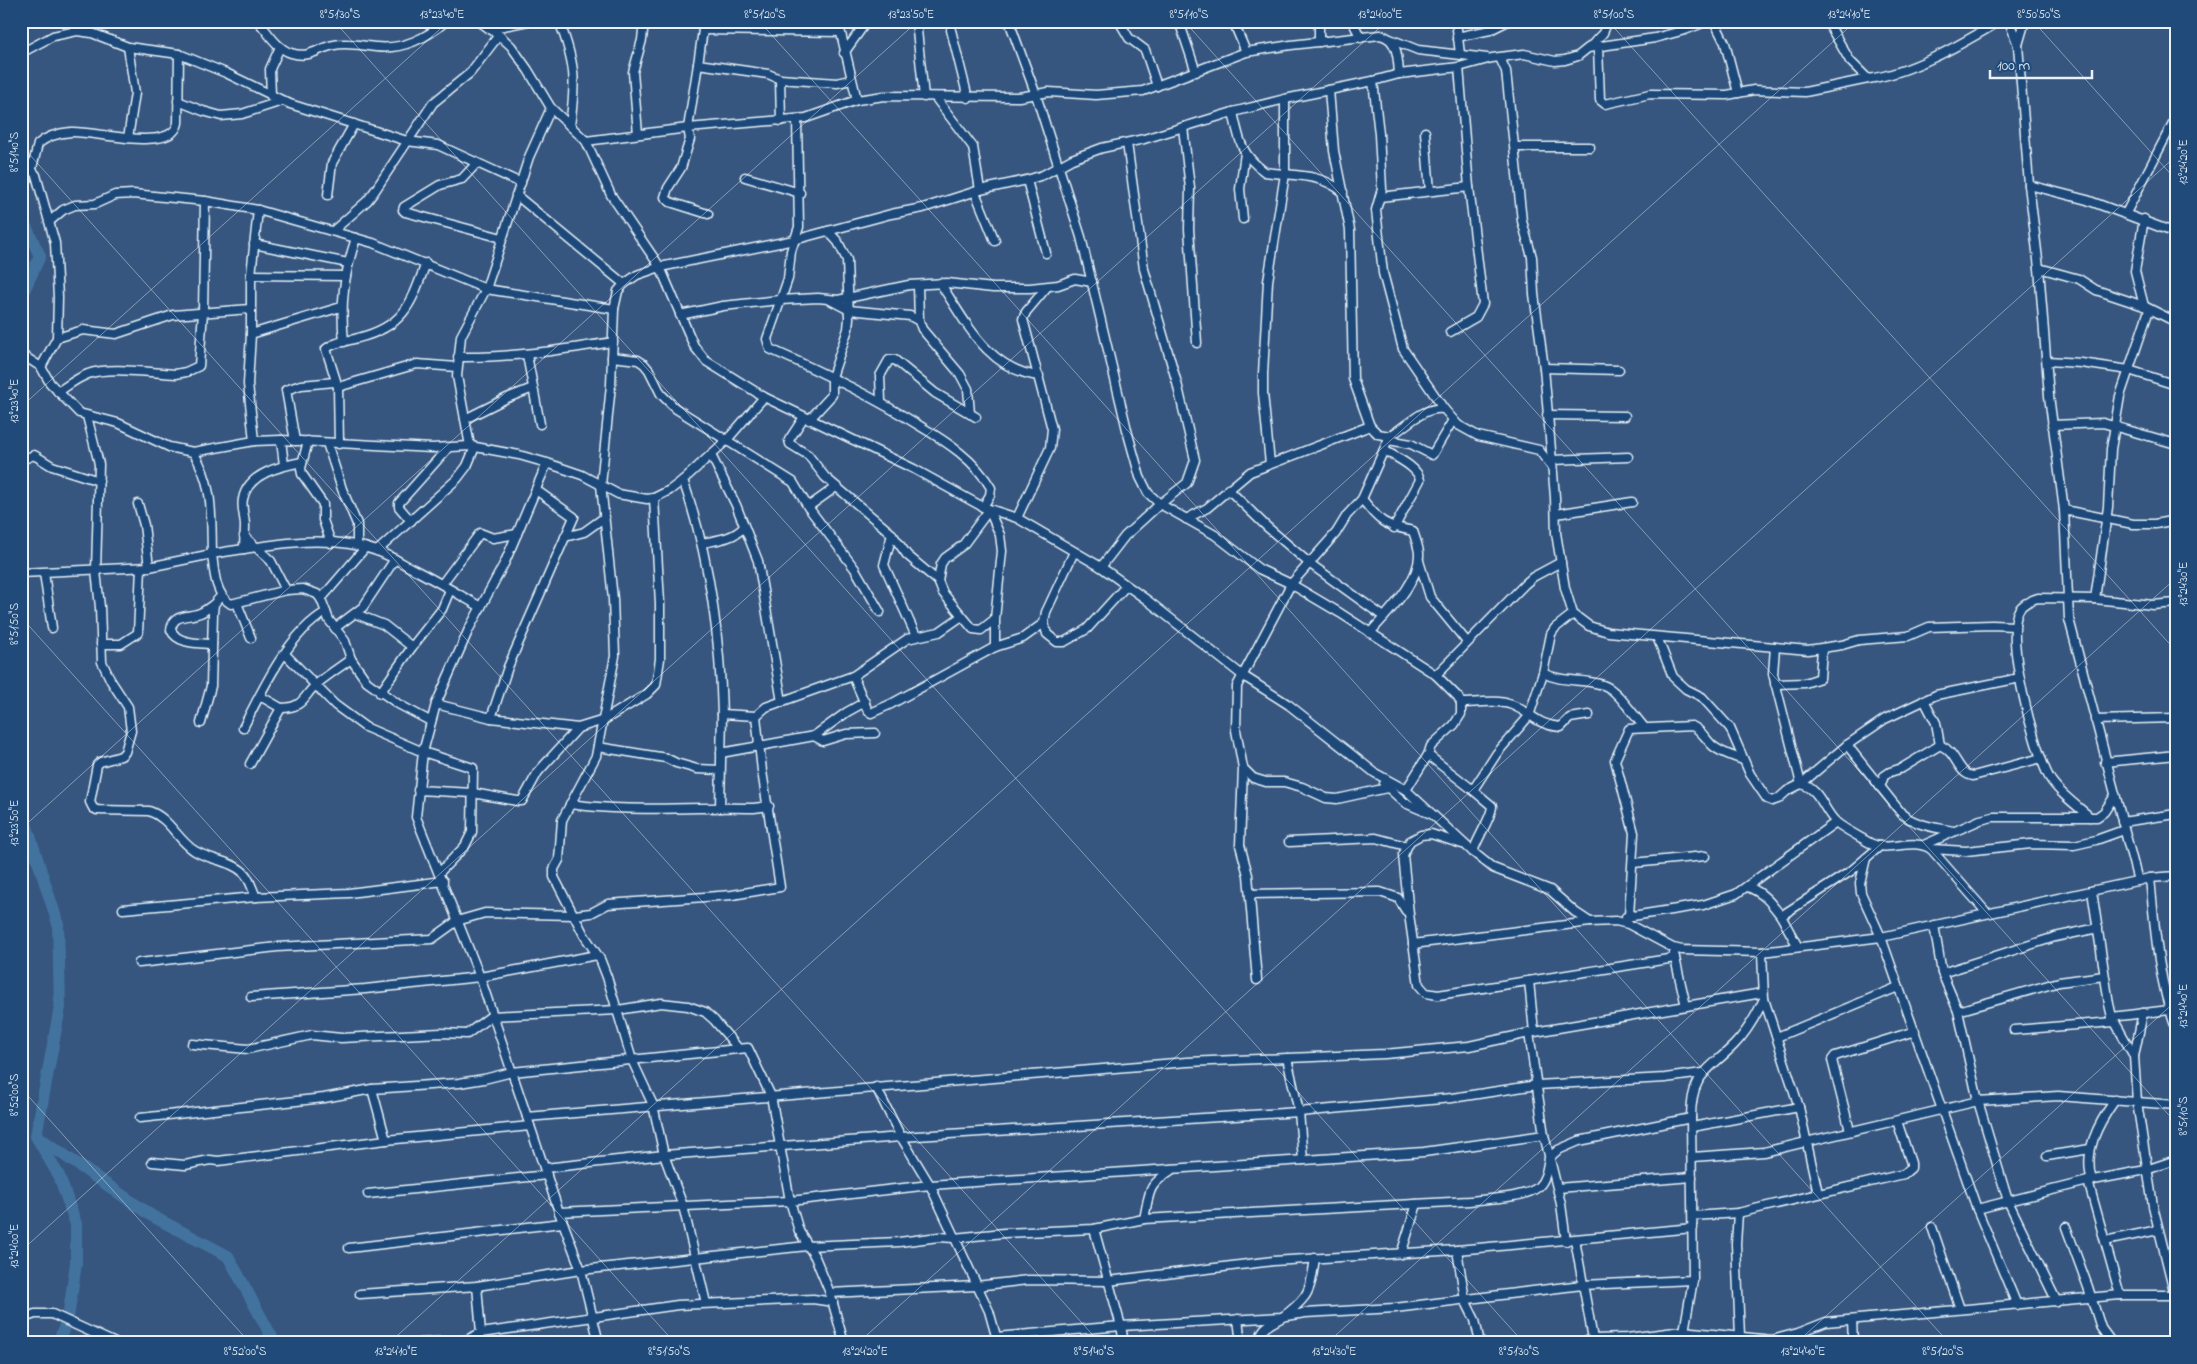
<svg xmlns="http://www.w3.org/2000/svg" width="2197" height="1364" font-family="'Indie Flower',sans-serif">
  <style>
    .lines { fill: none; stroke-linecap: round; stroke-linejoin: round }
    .river { stroke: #43739f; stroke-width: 12 }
    .minor-casing { stroke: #e8f1f8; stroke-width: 11 }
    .minor { stroke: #1f4a7a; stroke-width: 8 }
    .ticks { fill: none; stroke: #e8f1f8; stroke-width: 1; stroke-opacity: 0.45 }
    .neatline { fill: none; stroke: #e8f1f8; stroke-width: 2 }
    .ticks-label { font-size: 12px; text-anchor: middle; fill: #e8f1f8 }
  </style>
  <rect width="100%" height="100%" fill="#36567f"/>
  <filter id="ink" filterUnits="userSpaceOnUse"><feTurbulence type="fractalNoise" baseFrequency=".02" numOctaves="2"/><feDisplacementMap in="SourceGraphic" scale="10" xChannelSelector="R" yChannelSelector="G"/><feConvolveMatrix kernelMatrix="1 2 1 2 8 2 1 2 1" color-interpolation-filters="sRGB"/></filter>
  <g filter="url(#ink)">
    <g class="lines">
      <g class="river">
        <path d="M21,216L40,256L21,297"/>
        <path d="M21,808L58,924L60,1007L36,1136L59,1176L76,1224V1263L68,1318L58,1343"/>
        <path d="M41,1139L152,1216L228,1256L275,1343"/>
      </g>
      <defs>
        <g id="minor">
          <path d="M258,21C267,31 277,49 291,53C311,59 317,48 334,45C348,42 363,46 376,47C402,50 427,38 446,21"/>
          <path d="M478,21L499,35L511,46L528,70L551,108L586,141L611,195L660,267L694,346L706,361L764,397L914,469L983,507L1017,518L1101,567L1147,600L1242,675L1289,705L1375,773L1406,790L1473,852L1493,868L1550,890L1575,912L1590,922L1616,921L1628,924L1673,948L1682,950L1762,952L1881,937L2150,878L2176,876"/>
          <path d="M559,21C576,65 576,80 570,126"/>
          <path d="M701,21L703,30L698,64L768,74L780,79L781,121"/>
          <path d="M838,21L857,100"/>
          <path d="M916,21L924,97"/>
          <path d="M1009,21L1036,95L1081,237L1128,434L1140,477L1148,493L1160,504L1215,535L1259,569L1291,584L1340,613L1436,675L1458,697L1461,703V714L1454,725L1431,746L1428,755L1406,790"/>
          <path d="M1119,21L1129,38L1145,50L1157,86"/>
          <path d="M1179,21L1196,72"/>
          <path d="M1233,21L1246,52"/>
          <path d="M1352,21L1361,38"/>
          <path d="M1456,21L1460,54"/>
          <path d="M1714,21L1725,43L1738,93"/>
          <path d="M1827,21L1850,61L1868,79C1913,73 1961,44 2000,21"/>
          <path d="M2009,21L2018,45L2029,185L2039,268L2049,396L2064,510L2069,619L2138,881"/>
          <path d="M489,29L528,21"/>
          <path d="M703,30L840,32"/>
          <path d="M951,30L968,98"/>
          <path d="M85,31L88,21"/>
          <path d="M1457,37L1490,30L1508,21"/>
          <path d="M1390,39L1418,50L1487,58"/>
          <path d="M1319,42V21"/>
          <path d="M2018,45L2025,21"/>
          <path d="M1591,46L1603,33L1608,21"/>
          <path d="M1598,46L1600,100L1605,104L1650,94L1727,95L1754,90L1805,92L1868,79"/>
          <path d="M128,47L135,93L128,138"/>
          <path d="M21,53L53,36L77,31L92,33L128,47L179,54L226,73L290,104L407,141L438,145L521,183"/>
          <path d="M844,53L867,21"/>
          <path d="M1500,58L1506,71L1522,221L1532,257L1534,294L1544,368L1555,497L1556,533L1565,588L1573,614L1589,626L1608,632L1808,650L1842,645L1859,640L1908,636L1929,627L1992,625L2014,626"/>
          <path d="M698,64L688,128L690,139L681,168L668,188L665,197L670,202L708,214"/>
          <path d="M780,79L837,83L851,80"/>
          <path d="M1373,81L1379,134L1382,189L1376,210L1383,273L1403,349L1444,409L1458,425L1478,436L1539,450L1551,466"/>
          <path d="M1329,90L1334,151L1350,230L1353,379L1370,426"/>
          <path d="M271,96L270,69L280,47"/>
          <path d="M935,97L973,147L980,190"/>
          <path d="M178,101L203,111L221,116L242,114L282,101"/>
          <path d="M1233,112C1239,140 1241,155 1265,172C1294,176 1320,173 1343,192"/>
          <path d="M797,119L799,227L791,251L788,279L767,339L770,349C822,372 872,396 920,426C947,442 975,460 991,488L990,495L983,507"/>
          <path d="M1183,127L1190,188L1189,229L1197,343"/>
          <path d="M1425,132L1430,191"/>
          <path d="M638,134L633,72L642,40L644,21"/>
          <path d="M586,141L688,128L806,118L857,100L884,96L1019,97L1049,92L1096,95L1143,91L1246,52L1291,45L1380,35C1398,38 1398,60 1399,74"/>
          <path d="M1515,147H1590"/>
          <path d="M21,157L36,175L55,243L58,297L57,338L41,367"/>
          <path d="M477,163L462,179L440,185L404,207L403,210L405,212L502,238"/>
          <path d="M32,168L38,144C47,136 59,133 71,132C92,130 172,154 178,123L179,54"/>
          <path d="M745,177L800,193"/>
          <path d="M1027,180L1046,253"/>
          <path d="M2029,185L2087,200L2176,233"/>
          <path d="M975,192L995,241"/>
          <path d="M328,195L332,163L354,124"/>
          <path d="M516,195L624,284"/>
          <path d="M1380,197L1469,187"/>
          <path d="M2126,213L2176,117"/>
          <path d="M1243,219L1240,189L1245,153"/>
          <path d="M50,221L63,210L75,205L95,204L115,195L133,194L205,201L258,210L373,243L486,289L614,309"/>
          <path d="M333,231L367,201L374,192L433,103L470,73L499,35"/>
          <path d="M254,244L348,263"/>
          <path d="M2039,268L2079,279L2096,290L2144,306L2176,322"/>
          <path d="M251,275L346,276"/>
          <path d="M940,283C966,322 988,370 1039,376"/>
          <path d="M918,285L919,321L922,329L960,374L968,389L970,414"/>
          <path d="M830,300L849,310L910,316L919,321"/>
          <path d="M2144,306L2135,271L2144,219"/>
          <path d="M680,315L723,306L780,300L818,298L838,300L909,285L947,283L993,288H1030L1058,285L1075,279L1092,282"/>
          <path d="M1450,332L1476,317L1483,304L1469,187L1459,67"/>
          <path d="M251,334L341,307"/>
          <path d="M57,338L83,330L116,334L173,315L250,309"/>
          <path d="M344,342C340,303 344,275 356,238"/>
          <path d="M21,354L41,367L50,383L79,413L118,423L169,447L193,452L254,441L281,440L432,448L470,446L519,455L547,463L582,475L618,494L647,499L654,498L670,490L683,480L727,440L764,397"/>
          <path d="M527,355L540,424"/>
          <path d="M458,357C510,358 561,350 613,342"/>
          <path d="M612,357L638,360L644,364L649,370L661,394L675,408L793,482L808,507L855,569L880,612"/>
          <path d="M2047,361L2081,363L2129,370L2176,385"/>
          <path d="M1544,368L1619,370"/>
          <path d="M338,387L417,364L457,367"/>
          <path d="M58,392C67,386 77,378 88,374C108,366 153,373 176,374L186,372L199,366L203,312L205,201"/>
          <path d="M881,401L880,376L889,360H895L935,393L976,417"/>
          <path d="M1547,415L1625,416"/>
          <path d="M87,416L99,464L96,571L100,607L102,662L111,681L128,707L131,731L125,752L121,756L100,762L97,765L90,802L93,808L97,810L149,811C170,818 177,840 195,851C210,860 232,861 244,873C250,879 252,889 256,897"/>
          <path d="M804,417L789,440L790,444L808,455L825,477L892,534L907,555L938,581"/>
          <path d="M465,419L507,398L533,388"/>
          <path d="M809,420L832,395V377L848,329L849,318L847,260L838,242L828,231"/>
          <path d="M2052,425L2103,423L2176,444"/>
          <path d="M281,440L284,465"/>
          <path d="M1388,440L1411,444L1432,455L1453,420"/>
          <path d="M254,441L248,384L251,334V275L258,210"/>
          <path d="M295,441L286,390L301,385L335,382"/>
          <path d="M308,441L301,468L302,474L323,504V520L331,543"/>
          <path d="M327,443L342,489L357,524V546"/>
          <path d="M339,444L338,387L326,349C333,342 348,341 358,338C405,326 411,304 426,263"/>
          <path d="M470,446L457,376L461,336L486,289L529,157L551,108"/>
          <path d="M1384,450C1395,457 1418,467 1420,480L1394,528"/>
          <path d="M711,455L736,505L758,561L782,702"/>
          <path d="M1551,460L1628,457"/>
          <path d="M547,463L505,562L469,629L436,704L423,752L416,817L480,977L559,1212L581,1270L599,1343"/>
          <path d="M21,464L24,459L34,455L52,466L99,481"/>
          <path d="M1270,464L1263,393V374L1268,281L1285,174V99"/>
          <path d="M1228,489L1266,526L1309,563L1384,617"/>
          <path d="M1362,499C1381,523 1383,525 1413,531C1415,538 1419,547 1419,554C1420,582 1387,613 1370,633"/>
          <path d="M138,504L144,525L149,567"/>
          <path d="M808,507L836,487"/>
          <path d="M2064,510L2133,524H2155L2176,520"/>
          <path d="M1556,514L1632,502"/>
          <path d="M1017,518L1050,448L1052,429L1023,319L1026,312L1047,287"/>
          <path d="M1186,519L1207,508L1250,472L1370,426L1378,434L1390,436C1407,426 1423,406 1444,409"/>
          <path d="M411,521L399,507V503L448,448"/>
          <path d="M892,534L884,565L916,636"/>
          <path d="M244,536L271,561L286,590"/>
          <path d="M565,537L584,532L605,517"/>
          <path d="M702,543C717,540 733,539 744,527"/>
          <path d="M244,549C244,541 245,534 245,526C245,517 241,508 243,499C248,473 281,466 302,462"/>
          <path d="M377,551L457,479L467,466L475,447"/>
          <path d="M1074,552L1046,612L1044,623L1047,634L1057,642H1064L1087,629L1126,586"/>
          <path d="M1419,561L1430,597L1467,642"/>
          <path d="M1101,567L1125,536L1160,504L1187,483L1195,460L1177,383L1144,269L1127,143"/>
          <path d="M21,573L149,567L212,554C211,517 214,484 193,452"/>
          <path d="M44,573L52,628"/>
          <path d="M442,584L480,533L493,538L517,534"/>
          <path d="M321,599L365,548"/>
          <path d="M2095,599L2153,605L2176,603"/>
          <path d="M237,603L251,638"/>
          <path d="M356,614L384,625L412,647"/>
          <path d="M995,619L981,630L973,629L943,593L938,581L941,564L945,558L963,545L989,510L1000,535L1002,551L995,619V647"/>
          <path d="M335,628L363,607L395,559"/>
          <path d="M1657,637L1673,677L1686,689L1702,697L1730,728L1750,774L1767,799L1772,801L1778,799L1787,791L1801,784L1847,745L1885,719L1936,695L2020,678"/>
          <path d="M101,644H121L138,633L141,568"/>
          <path d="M212,644C198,643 177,644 171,630C173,613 188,618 200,613C205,611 210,607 214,604"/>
          <path d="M1775,647L1773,674L1801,784"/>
          <path d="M285,654L335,705L365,727L423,752L473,768L472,832L465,846L439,873"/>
          <path d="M1543,673C1562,683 1583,678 1603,685C1617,689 1634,716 1644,727"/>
          <path d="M1436,675L1525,584L1533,577L1561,562"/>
          <path d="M853,676L868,711L871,713L891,704L995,647L1023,638L1044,623"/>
          <path d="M1775,684L1805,683L1820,678L1822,649"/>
          <path d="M380,693L412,647L442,609L450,590"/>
          <path d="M1924,700L1936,723L1940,745"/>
          <path d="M1461,703C1476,703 1497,699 1512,705C1532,713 1536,725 1561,727L1570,718L1589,715"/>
          <path d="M436,704L491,718L508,667L574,517L536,490"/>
          <path d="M281,708C305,708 303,695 318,683C329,674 340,667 351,659"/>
          <path d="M756,716L766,707L853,676L907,639L939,632L962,616"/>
          <path d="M491,718L578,728L604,720L647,694L656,685L660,659V603L654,498"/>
          <path d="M2095,720L2176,718"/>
          <path d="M430,721L398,704L367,682L351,659L345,641L329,620L321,599L317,594L303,589L286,590L231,604C215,595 214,571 212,554C265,546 324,532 377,551C389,555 400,562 411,568C435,580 458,594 481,607"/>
          <path d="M201,723L211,686L213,613L214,604L221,596"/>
          <path d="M243,728C261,692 289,632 326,612"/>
          <path d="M814,736L823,741L846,734L875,733"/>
          <path d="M1847,745L1902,814C1917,826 1935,827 1953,831"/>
          <path d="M598,747L666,758L676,763L697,769L720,770"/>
          <path d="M721,753L814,736L847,712L865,702"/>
          <path d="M1428,755L1473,790"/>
          <path d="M2105,762L2176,755"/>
          <path d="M250,764L281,708L260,696"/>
          <path d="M1243,768L1253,778L1266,782H1284L1302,787L1326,798L1337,799L1387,788"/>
          <path d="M1384,784L1405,803L1431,814"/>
          <path d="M1801,784C1821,789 1823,811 1837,823C1846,830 1860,837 1870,843C1889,853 1912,837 1931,849L1987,913"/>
          <path d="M1880,787L1884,776L1890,772L1902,768L1940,745C1958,753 1957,774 1973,776L2041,758"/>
          <path d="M418,790L473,793L517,801H522L538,772L578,728"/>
          <path d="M570,804C631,813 692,806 754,808L769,806"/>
          <path d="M720,808L722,714"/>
          <path d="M2090,817C2076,805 2058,792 2049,777C2034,749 2004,637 2019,610C2023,603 2031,600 2038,598L2095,599L2108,507L2111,449L2120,396L2149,310"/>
          <path d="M2122,822L2176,814"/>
          <path d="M1289,842L1376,838L1406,846"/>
          <path d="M1462,844L1431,834L1421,835L1410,841L1403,855L1409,914L1419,985L1426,993L1438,995L1675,958"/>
          <path d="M1924,845L1980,820L1993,817H2097L2104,812L2114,797"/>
          <path d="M1931,849L1966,851L2031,844L2074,845L2096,840L2124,830"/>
          <path d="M1473,852C1477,838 1492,817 1492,806L1473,790L1497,753L1529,716L1543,673L1551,634L1555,628L1573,614"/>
          <path d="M1866,858L1860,883L1861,893L1881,937L1977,1209L2017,1305"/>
          <path d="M1633,863L1705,856"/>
          <path d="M2150,878C2155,929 2158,980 2176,1028"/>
          <path d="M1748,887C1764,893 1771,903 1781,916"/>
          <path d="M2092,891L2109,1004L2112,1017L2134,1056"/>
          <path d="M1250,894L1380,892L1398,898L1406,911"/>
          <path d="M123,909L256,897L349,893L443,881"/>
          <path d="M1629,916L1634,833L1615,760L1629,729L1692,726C1702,730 1705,739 1713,746C1721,753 1733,756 1743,760"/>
          <path d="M1626,917L1703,905L1736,894L1836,822"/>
          <path d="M1934,925L1942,973L1958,1011L1978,1101L2008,1201L2057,1302"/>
          <path d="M1413,944L1590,922"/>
          <path d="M1798,947L1781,916L1851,871L1880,846"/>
          <path d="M1762,952L1764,999L1799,1107L1818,1193"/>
          <path d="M1674,954L1686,1006"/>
          <path d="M139,963L277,947L432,939L457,921L485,913L575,915L591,913L608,904L732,895L780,887L762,771L756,716L722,714C720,634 709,555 683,480"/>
          <path d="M1942,973L2055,937L2098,928"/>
          <path d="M1257,980L1248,875L1240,845L1243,768L1236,730L1237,686L1291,584L1336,533L1347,515L1362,499L1390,436"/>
          <path d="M1529,981L1534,1032"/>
          <path d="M251,997L365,989L480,977L597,955"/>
          <path d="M1958,1011L2059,982L2104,976"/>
          <path d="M2143,1013L2134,1056L2137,1102L2153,1206L2175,1295"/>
          <path d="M2112,1017L2169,1010"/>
          <path d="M2014,1030L2114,1022"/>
          <path d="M1529,1033L1544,1135L1561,1204L1566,1241"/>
          <path d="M1777,1037L1898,987"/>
          <path d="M192,1044L248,1049L312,1035L341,1038L441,1033L467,1034L491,1016L618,1010L661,1003L688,1006L705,1012L714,1020L738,1048"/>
          <path d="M1287,1058L1299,1112L1303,1160"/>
          <path d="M876,1087L901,1137L930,1185L989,1311L998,1343"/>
          <path d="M372,1089L386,1140"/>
          <path d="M527,1117L1187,1062L1385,1054L1469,1046L1529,1033L1762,993"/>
          <path d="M140,1118L324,1098L372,1089L459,1083L484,1079L512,1072L748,1048L771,1096L790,1201L799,1231L815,1257L830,1293L844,1343"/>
          <path d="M1692,1127L1799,1107"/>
          <path d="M1850,1131L1832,1060L1835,1056L1915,1031"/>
          <path d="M2047,1156L2090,1149"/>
          <path d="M1692,1157L1764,1152L1978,1101L2058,1096L2176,1105"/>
          <path d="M152,1162L185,1165L210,1160L218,1161L386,1140L530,1126"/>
          <path d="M545,1168L664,1155L901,1137L1299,1112L1452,1098L1537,1085L1665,1078L1703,1073"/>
          <path d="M2088,1181L2120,1295"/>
          <path d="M2092,1181C2083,1151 2098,1124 2115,1100"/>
          <path d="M1558,1188L1692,1177"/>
          <path d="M368,1194L547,1175"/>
          <path d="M1977,1209L2088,1181L2146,1170L2176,1160"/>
          <path d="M559,1212L790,1201L930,1185L1424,1152L1544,1135"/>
          <path d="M1738,1213L1736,1244L1740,1336"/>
          <path d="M1693,1216L1738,1213L1904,1174L1911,1168V1163L1897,1121"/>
          <path d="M1144,1219C1150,1190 1147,1186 1173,1169"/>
          <path d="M1932,1227L1960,1309"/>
          <path d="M2066,1227L2088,1287L2101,1328L2112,1343"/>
          <path d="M1094,1229L1121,1326L1124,1343"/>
          <path d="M1575,1240L1593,1339"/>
          <path d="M2105,1241L2158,1230"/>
          <path d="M349,1248L562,1223"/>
          <path d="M1457,1250L1465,1300L1475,1320L1480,1343"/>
          <path d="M1401,1254L1417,1204"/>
          <path d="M477,1286L481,1333"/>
          <path d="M830,1293L976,1286L1028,1280L1108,1281L1273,1261L1457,1250L1693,1228"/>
          <path d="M360,1294L477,1286L581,1270L807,1246L899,1242L939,1237L954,1238L1004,1233L1094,1229L1144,1219L1469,1201C1486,1199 1526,1198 1538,1187C1546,1180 1547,1168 1549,1158L1558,1150L1579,1141L1691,1118"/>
          <path d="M706,1303L683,1206L664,1155L653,1105L632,1060L607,977L600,959L584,935L554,877V869L559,860L562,820L596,756L615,656L613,599L601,485L611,385L614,309L618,291L624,284L637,275L660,267L794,240L891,214L923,208L980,190L1027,180L1043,175L1072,159L1102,148L1144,139L1233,112L1285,99L1373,81L1399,74L1459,67L1492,58L1524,54L1555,61L1565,60L1578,56L1588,48L1655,38L1685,30L1708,21"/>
          <path d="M21,1319L35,1314H52L115,1343"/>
          <path d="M1238,1319L1241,1343"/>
          <path d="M1852,1320L1853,1343"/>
          <path d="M997,1337L1121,1326L1281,1317L1305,1313L1395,1308L1582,1285L1693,1280"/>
          <path d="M419,1343L466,1340L481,1333L678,1305L813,1299L833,1302"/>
          <path d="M1260,1343C1260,1327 1269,1325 1281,1318C1288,1313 1299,1304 1305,1296C1312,1286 1313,1270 1315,1258"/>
          <path d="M1582,1343L1593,1339L1627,1338L1683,1331L1772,1340L1798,1333L1826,1322L2120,1295H2176"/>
          <path d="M1682,1343L1693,1280L1691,1118C1691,1074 1707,1072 1734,1045C1747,1032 1756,1016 1764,999"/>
        </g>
      </defs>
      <use href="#minor" class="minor-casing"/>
      <use href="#minor" class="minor"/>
    </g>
  </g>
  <path class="ticks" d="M334,21L1524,1343M759,21L1949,1343M1184,21L2176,1123M1608,21L2176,651M2033,21L2176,180M21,145L1100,1343M21,407L449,21M21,617L675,1343M21,829L918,21M21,1088L250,1343M21,1251L1387,21M389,1343L1856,21M858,1343L2176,156M1327,1343L2176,578M1796,1343L2176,1001"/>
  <rect width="2197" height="1364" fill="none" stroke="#1f4a7a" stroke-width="55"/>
  <path d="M1990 70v8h102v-8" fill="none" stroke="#e8f1f8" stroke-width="2.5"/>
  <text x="1997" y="70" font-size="15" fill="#e8f1f8" stroke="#1f4a7a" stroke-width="4" paint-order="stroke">100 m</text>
  <rect x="28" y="28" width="2142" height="1308" class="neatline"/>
  <g class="ticks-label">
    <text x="340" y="18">8°51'30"S</text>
    <text x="442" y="18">13°23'40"E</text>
    <text x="765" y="18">8°51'20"S</text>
    <text x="911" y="18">13°23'50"E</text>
    <text x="1189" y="18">8°51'10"S</text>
    <text x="1380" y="18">13°24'00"E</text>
    <text x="1614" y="18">8°51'00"S</text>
    <text x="1849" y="18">13°24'10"E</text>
    <text x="2039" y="18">8°50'50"S</text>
    <text transform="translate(14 152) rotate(-90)" y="4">8°51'40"S</text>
    <text transform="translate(2183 162) rotate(-90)" y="4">13°24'20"E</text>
    <text transform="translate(14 401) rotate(-90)" y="4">13°23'40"E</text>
    <text transform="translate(2183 584) rotate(-90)" y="4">13°24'30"E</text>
    <text transform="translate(14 624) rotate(-90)" y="4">8°51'50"S</text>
    <text transform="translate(14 823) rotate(-90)" y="4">13°23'50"E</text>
    <text transform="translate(2183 1006) rotate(-90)" y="4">13°24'40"E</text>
    <text transform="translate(14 1095) rotate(-90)" y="4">8°52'00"S</text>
    <text transform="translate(2183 1116) rotate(-90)" y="4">8°51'10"S</text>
    <text transform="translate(14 1246) rotate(-90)" y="4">13°24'00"E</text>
    <text x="245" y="1355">8°52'00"S</text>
    <text x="396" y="1355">13°24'10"E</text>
    <text x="669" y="1355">8°51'50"S</text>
    <text x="865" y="1355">13°24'20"E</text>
    <text x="1094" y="1355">8°51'40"S</text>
    <text x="1334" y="1355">13°24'30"E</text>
    <text x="1519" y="1355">8°51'30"S</text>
    <text x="1803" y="1355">13°24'40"E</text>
    <text x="1943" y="1355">8°51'20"S</text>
  </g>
</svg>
